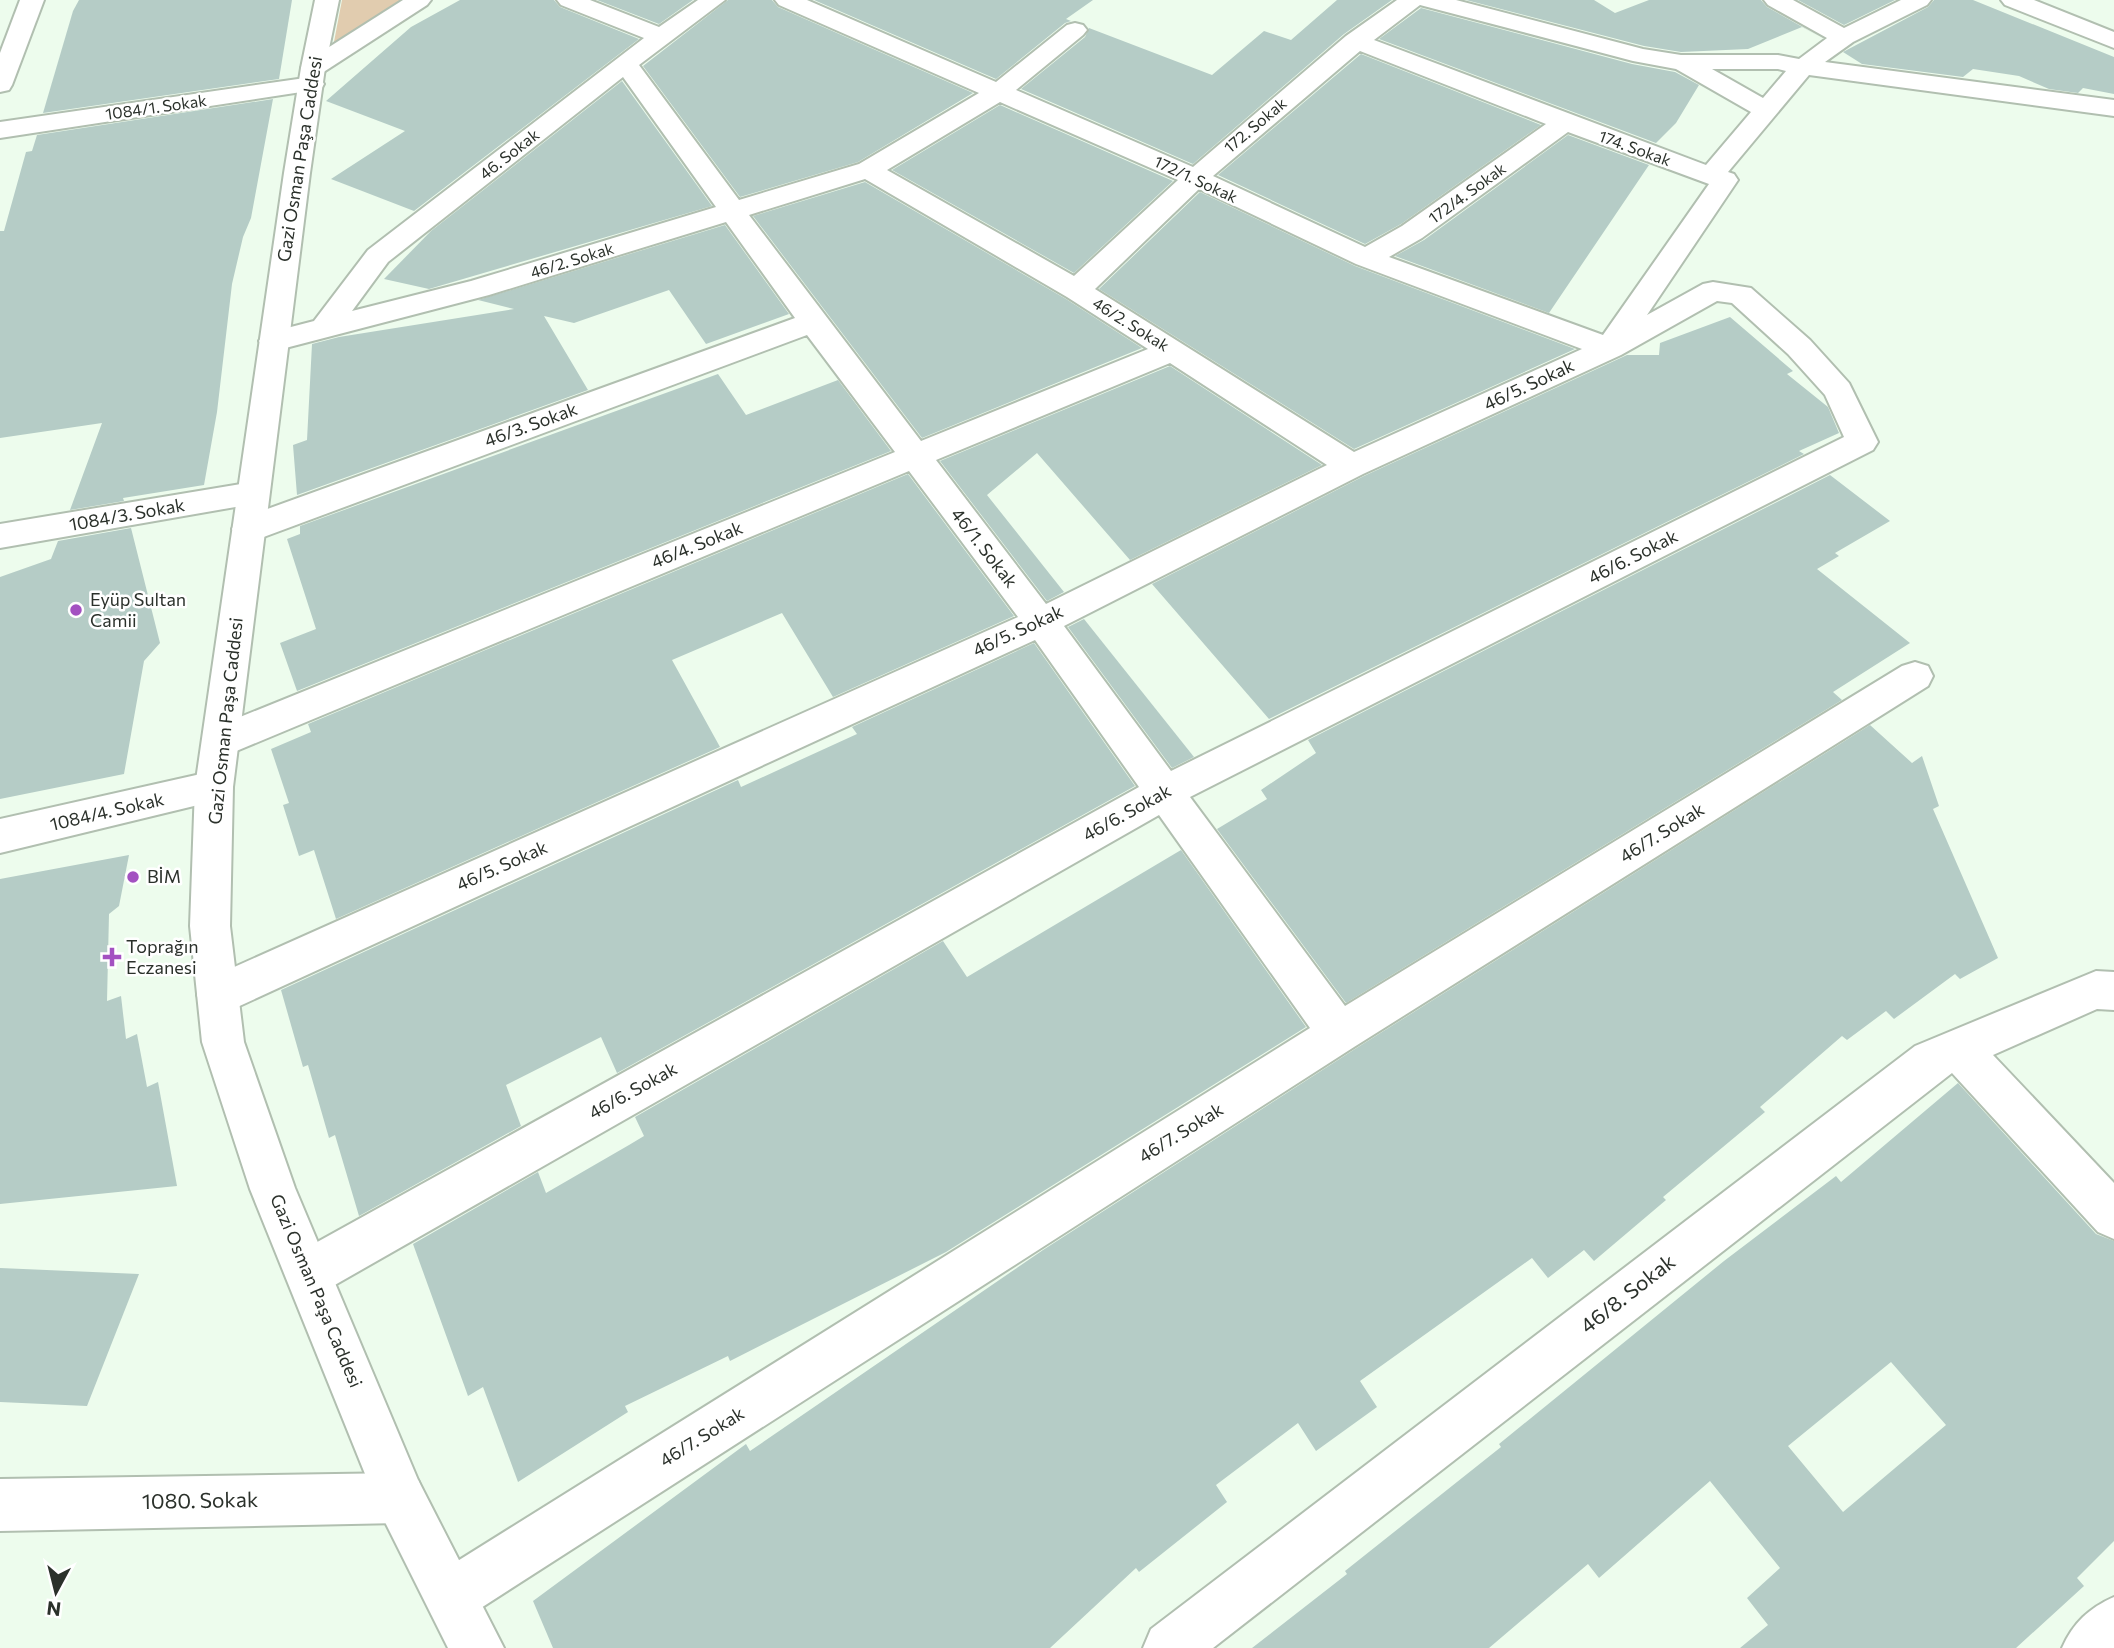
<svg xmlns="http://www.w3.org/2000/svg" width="2114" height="1648" font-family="Commissioner,sans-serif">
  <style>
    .green { fill: #e1ccaf }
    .building { fill: #b5ccc6; fill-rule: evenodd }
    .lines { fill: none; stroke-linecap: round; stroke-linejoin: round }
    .minor-casing { stroke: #b1bfb0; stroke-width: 4 }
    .major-casing { stroke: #b1bfb0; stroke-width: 4 }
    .minor { fill: #fff; fill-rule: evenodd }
    .major { fill: #fff; fill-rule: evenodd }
    .poi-dot { fill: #a351c1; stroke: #fff; stroke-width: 2.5 }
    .labels { text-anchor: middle; stroke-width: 5; stroke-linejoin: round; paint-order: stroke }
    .far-street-label { font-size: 16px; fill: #2b312b; stroke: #fff }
    .street-label { font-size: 18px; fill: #2b312b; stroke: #fff }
    .poi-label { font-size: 18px; fill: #2b312b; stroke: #fff; text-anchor: start }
    .near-street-label { font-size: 21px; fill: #2b312b; stroke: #fff }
  </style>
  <rect width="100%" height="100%" fill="#edfced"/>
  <path class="green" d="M342,0H406L333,47Z"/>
  <g class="building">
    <path d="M79,0H292L279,79L43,113L73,11Z"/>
    <path d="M460,0H554L560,7L639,39L414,211L331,179L405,131L326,101L411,27Z"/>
    <path d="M597,0H693L659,24Z"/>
    <path d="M728,0H772L778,7L973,93L858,162L740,197L643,66Z"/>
    <path d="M814,0H1093L1066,19L1071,21L1065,23L996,79Z"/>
    <path d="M1337,0H1392L1344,34L1193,164L1021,89L1085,37L1089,28L1212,75L1264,31L1291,40Z"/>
    <path d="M1466,0H1594L1615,13L1649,0H1761L1767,7L1822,38L1802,27L1748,49L1681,52L1644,46Z"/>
    <path d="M1798,0H1895L1844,25Z"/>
    <path d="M1934,0H1973L2114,57V94L2083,88L2078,93L2049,89L2019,76L1973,69L1963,77L1862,64L1843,52L1928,7Z"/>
    <path d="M1421,8L1632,64L1675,72L1699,85L1676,123L1656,143L1379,39Z"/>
    <path d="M1361,54L1541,125L1401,224L1365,244L1218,175Z"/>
    <path d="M622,81L712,206L429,289L384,279L431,231Z"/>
    <path d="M273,99L251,218L243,237L232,284L217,412L204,485L123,498L124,501L70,510L102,423L0,438V231H4L26,152L32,151L37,135Z"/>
    <path d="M1000,105L1173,181L1074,273L892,170Z"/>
    <path d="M1568,135L1649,165L1549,313L1395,256L1424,240Z"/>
    <path d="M865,182L1066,299L1142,348L922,438L753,216Z"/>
    <path d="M1200,192L1355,266L1575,349L1354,449L1099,289Z"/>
    <path d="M725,225L789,314L706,344L669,290L574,323L544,316L588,390L297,495L293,445L307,440L312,344L339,337L514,309L478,300Z"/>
    <path d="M1730,317L1793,371L1787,374L1828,407L1839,433L1799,451L1804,454L1269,719L1152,584L1364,476L1627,355H1659L1660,343Z"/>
    <path d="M1170,366L1322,465L1130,560L1037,453L987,495L1064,592L1047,601L940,461Z"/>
    <path d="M718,374L746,415L838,380L891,451L297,691L280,643L316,629L287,539L300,534V526Z"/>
    <path d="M908,474L1014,616L833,697L782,613L672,660L720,747L336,919L314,850L299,856L283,805L289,803L271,749L311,732L308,724Z"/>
    <path d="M1830,475L1890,521L1835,553L1839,556L1817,569L1910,643L1833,692L1842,700L1346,1003L1217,829L1267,799L1261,790L1316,753L1308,740Z"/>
    <path d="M131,528L160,643L144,661L124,774L0,799V577L51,559L58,541Z"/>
    <path d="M1084,619L1194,757L1172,768L1068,627Z"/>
    <path d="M1034,643L1135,786L617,1073L601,1037L506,1085L521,1126L359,1216L335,1135L329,1138L308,1065L303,1067L281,990L738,780L741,787L857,734L852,727Z"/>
    <path d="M1870,725L1912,763L1922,756L1939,806L1933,809L1998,958L1960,979L1955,974L1894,1019L1886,1011L1847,1040L1842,1036L1760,1107L1765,1112L1663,1197L1666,1200L1594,1261L1584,1250L1548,1278L1532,1258L1360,1381L1377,1407L1316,1451L1298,1423L1216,1485L1227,1502L1139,1572L1136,1568L1050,1648H553L533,1601L746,1444L750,1451L1043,1250L1355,1049Z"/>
    <path d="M1181,850L1306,1027L946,1252L730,1361L728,1356L625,1406L628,1412L518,1482L483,1387L468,1396L413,1244L538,1172L546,1193L629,1145L644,1136L635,1117L943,941L967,977Z"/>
    <path d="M129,855L119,906L109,914L107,1001L121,996L126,1039L137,1034L147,1087L158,1082L177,1186L0,1204V879Z"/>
    <path d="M1958,1083L2096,1234L2114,1241V1541L2077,1578L2084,1586L2016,1648H1740L1768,1625L1747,1598L1780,1568L1710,1481L1599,1578L1588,1564L1489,1648H1252L1347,1574L1345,1571L1501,1447L1499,1444L1724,1261L1836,1176L1841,1182ZM1891,1362L1946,1425L1843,1512L1788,1446Z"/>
    <path d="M0,1268L139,1274L87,1406L0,1402Z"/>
  </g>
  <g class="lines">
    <defs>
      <g id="minor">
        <path d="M20,0H44L12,85L9,90L0,92V53Z"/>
        <path d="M403,0H431L427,5L322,73L313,75L304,73L301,68L304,63Z"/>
        <path d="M557,0H590L659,27L698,0H725L639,65L739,200L859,164L979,93L779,5L775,0H807L996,82L1067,25L1075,23L1083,25L1087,30L1083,35L1016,90L1193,167L1346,36L1397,0H1456L1643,49L1681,55H1778L1799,59L1827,38L1768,5L1764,0H1793L1844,28L1901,0H1931L1927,5L1853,42L1825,62L2114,100V116L1809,75L1728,172L1734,174L1738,180L1647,315L1703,284L1713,282L1751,288L1810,340L1849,383L1878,442L1873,450L1190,797L1345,1006L1902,666L1915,662L1928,666L1933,676L1928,686L1354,1047L470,1615L451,1622L432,1615L425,1596L432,1577L1310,1028L1159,815L326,1290L309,1296L292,1290L286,1273L292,1256L1139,787L1035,640L233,1009L218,1015L203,1009L197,995L203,981L1018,617L909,471L234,752L221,756L208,752L203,741L208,730L895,452L807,335L261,538L249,541L237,538L232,529L237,520L795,318L726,222L489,295L274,351L264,348L259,341L264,334L314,321L368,250L644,38L561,5ZM1420,5L1633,61L1676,69L1751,112L1706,165L1374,40ZM1360,51L1546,124L1402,226L1365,247L1213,176ZM1712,69H1778L1786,71L1763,98ZM623,77L716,207L471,281L352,311L388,262ZM1000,102L1178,180L1074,276L887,170ZM1568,132L1709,184L1603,335L1389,257L1422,238ZM865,179L1067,297L1148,349L921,441L749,215ZM1199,189L1356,264L1582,349L1354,452L1095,289ZM1717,301L1732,303L1788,354L1825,395L1844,437L1171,771L1064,626L1363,474L1621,355ZM1170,363L1327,465L1046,604L936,460Z"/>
        <path d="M2001,0H2034L2114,32V48L2005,5Z"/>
        <path d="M312,77L321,79L324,84L321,89L0,138V122Z"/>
        <path d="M253,482L264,486L269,494L264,502L0,548V524Z"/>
        <path d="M214,771L227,776L233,787L227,798L0,853V819Z"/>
        <path d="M2096,971L2114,972V1010L2097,1009L1993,1055L2114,1183V1239L2098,1232L1952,1073L1213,1648H1143L1151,1629L1915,1046Z"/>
        <path d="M400,1473L418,1480L425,1498L418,1516L400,1523L0,1531V1479Z"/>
        <path d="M2114,1597V1648H2062C2073,1623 2089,1608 2114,1597Z"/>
      </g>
      <path id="major" d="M315,0H339L325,68L310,173L233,787L230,926L244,1042L295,1188L418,1480L504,1648H448L382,1516L250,1189L202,1042L190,926L195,787L284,173L301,68Z"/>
    </defs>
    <use href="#minor" class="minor-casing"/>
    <use href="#major" class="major-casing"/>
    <use href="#minor" class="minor"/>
    <use href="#major" class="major"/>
  </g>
  <g class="poi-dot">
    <circle cx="76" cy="610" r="7"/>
    <circle cx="133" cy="877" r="7"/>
    <path d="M108.5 946.5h7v7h7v7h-7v7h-7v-7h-7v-7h7z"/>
  </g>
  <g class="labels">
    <g class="far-street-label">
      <text transform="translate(156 107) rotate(-8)" y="6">1084/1. Sokak</text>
      <text transform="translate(1255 125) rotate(-40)" y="6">172. Sokak</text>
      <text transform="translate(1635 148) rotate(20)" y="6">174. Sokak</text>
      <text transform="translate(509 154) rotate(-38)" y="6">46. Sokak</text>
      <text transform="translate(1196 179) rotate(25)" y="6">172/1. Sokak</text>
      <text transform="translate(1467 193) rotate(-36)" y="6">172/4. Sokak</text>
      <text transform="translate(572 260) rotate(-17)" y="6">46/2. Sokak</text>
      <text transform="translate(1131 324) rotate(32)" y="6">46/2. Sokak</text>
    </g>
    <g class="street-label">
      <text transform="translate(300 159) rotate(-81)" y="6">Gazi Osman Paşa Caddesi</text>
      <text transform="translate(1529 385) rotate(-25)" y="6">46/5. Sokak</text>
      <text transform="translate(531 425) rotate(-20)" y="6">46/3. Sokak</text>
      <text transform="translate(127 515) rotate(-10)" y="6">1084/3. Sokak</text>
      <text transform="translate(697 545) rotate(-22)" y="6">46/4. Sokak</text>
      <text transform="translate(984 548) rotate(52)" y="6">46/1. Sokak</text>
      <text transform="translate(1633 557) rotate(-27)" y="6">46/6. Sokak</text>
      <text transform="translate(1018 631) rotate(-25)" y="6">46/5. Sokak</text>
      <text transform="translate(226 721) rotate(-84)" y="6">Gazi Osman Paşa Caddesi</text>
      <text transform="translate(107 812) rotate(-13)" y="6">1084/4. Sokak</text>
      <text transform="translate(1127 813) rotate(-29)" y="6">46/6. Sokak</text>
      <text transform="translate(1662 833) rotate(-32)" y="6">46/7. Sokak</text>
      <text transform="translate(502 866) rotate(-24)" y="6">46/5. Sokak</text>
      <text transform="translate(633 1091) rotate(-29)" y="6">46/6. Sokak</text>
      <text transform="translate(1181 1133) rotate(-32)" y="6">46/7. Sokak</text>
      <text transform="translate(316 1291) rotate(67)" y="6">Gazi Osman Paşa Caddesi</text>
      <text transform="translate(702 1437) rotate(-32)" y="6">46/7. Sokak</text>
    </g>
    <g class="poi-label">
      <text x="90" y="606">Eyüp Sultan<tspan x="90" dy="21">Camii</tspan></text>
      <text x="147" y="883">BİM</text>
      <text x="126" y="953">Toprağın<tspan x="126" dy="21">Eczanesi</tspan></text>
    </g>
    <g class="near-street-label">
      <text transform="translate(1628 1294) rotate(-38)" y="7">46/8. Sokak</text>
      <text transform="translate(200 1501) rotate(-1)" y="7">1080. Sokak</text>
    </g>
  </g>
  <g transform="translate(56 1592) rotate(187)" stroke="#ffffff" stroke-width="5" paint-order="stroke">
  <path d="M0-5L12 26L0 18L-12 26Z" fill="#2b312b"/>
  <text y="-10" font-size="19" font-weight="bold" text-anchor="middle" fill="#2b312b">N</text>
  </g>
</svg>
